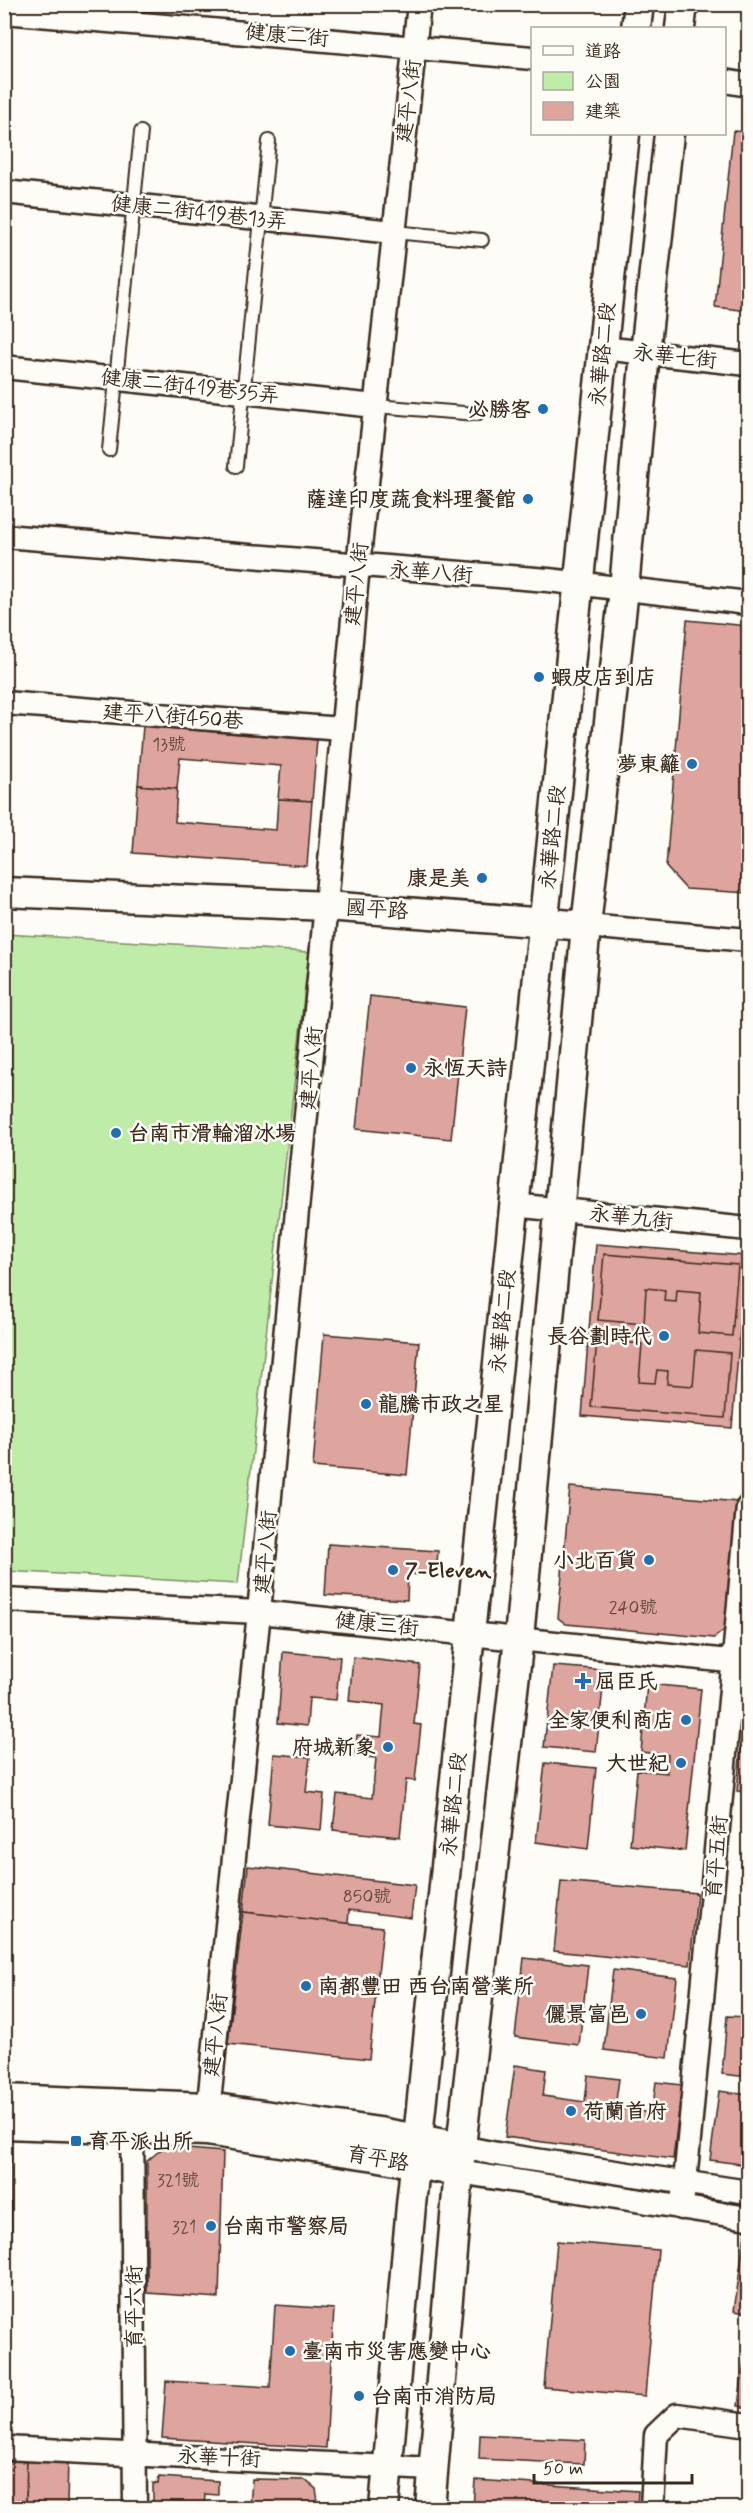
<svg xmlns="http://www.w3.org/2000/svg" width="753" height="2513" font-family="Mynerve,'LXGW WenKai TC',sans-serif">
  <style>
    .green { fill: #c0eca9; stroke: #7e8b64; stroke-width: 1.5 }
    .building { fill: #dea49e; stroke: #3b2a1e; stroke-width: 1.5 }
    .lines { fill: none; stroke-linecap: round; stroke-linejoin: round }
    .service-casing { stroke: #3b2a1e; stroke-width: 16 }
    .minor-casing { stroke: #3b2a1e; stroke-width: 27 }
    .tertiary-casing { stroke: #3b2a1e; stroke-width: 33 }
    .service { stroke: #fdfcf7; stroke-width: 12 }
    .minor { stroke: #fdfcf7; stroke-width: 22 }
    .tertiary { stroke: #fdfcf7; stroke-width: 28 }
    .poi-dot { fill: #1f6fb2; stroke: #fdfcf7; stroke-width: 2 }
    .labels { text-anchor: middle; stroke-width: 5; stroke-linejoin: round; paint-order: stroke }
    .number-label { font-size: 18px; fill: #64483e }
    .street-label { font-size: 21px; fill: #3b2a1e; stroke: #fdfcf7 }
    .poi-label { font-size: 21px; font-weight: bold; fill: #3b2a1e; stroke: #fdfcf7; text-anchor: start }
  </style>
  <rect width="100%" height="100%" fill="#fdfcf7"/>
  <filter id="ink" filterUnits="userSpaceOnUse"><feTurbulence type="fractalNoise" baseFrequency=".0167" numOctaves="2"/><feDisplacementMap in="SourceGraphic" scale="12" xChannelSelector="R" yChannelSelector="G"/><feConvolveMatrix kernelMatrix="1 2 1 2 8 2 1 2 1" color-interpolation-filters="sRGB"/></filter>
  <g filter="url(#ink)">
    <path class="green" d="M5,934L309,952L238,1584L5,1571Z"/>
    <g class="building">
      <path d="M733,131L748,132V311L715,307Z"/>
      <path d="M687,620L748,626V893L686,889L666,867Z"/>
      <path d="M143,726L317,740L312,801L278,799L281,766L180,758L177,789L138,785Z"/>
      <path d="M138,785L177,789L175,822L276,830L278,799L312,801L307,866L133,853Z"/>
      <path d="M370,996L465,1007L451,1139L356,1129Z"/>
      <path d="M596,1244L746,1256L732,1428L582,1416Z"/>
      <path d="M604,1254L738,1265L732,1336L698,1333L701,1292L677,1290L676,1302L664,1301L665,1290L646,1288L644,1324L598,1320Z"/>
      <path d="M324,1334L419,1342L407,1475L313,1467Z"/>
      <path d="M597,1340L642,1344L639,1382L655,1383L657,1370L668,1371L667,1384L693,1386L696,1350L730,1353L725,1418L591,1407Z"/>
      <path d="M570,1487L738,1502L728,1627L714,1638L566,1624L558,1618Z"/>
      <path d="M328,1544L438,1551L436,1576L408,1574L407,1600L325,1595Z"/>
      <path d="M283,1652L340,1657L336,1700L309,1698L307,1726L278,1723Z"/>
      <path d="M353,1657L420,1665L414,1724L421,1725L415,1781L406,1780L400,1837L333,1830L337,1794L372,1798L376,1758L355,1756L357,1735L381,1737L384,1705L349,1701Z"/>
      <path d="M553,1666L605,1670L596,1752L544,1747Z"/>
      <path d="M647,1684L701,1689L685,1851L630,1845L637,1770L667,1773L668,1755L641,1752Z"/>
      <path d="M748,1687V1792L737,1791L746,1690Z"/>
      <path d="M274,1754L310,1757L306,1792L324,1794L321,1830L268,1825Z"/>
      <path d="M545,1763L596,1768L588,1849L536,1842Z"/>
      <path d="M248,1866L415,1885L411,1918L349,1910L348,1924L243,1912Z"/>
      <path d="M561,1881L697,1893L690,1965L554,1951Z"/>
      <path d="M243,1912L383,1927L369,2059L228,2044Z"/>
      <path d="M524,1958L588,1965L579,2045L515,2037Z"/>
      <path d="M613,1970L677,1978L668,2058L604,2050Z"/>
      <path d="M727,2016L748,2017V2077L722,2074Z"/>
      <path d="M515,2065L546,2070L543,2096L585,2102L588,2075L619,2079L615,2108L652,2113L656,2082L682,2085L673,2159L505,2137Z"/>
      <path d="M719,2091L748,2095V2165L710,2160Z"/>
      <path d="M164,2147L223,2152L219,2298L147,2293V2161Z"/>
      <path d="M4,2153H11L12,2284H4Z"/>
      <path d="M745,2234H748V2313L734,2311Z"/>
      <path d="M557,2241L658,2250L645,2396L544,2387Z"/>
      <path d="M275,2305L334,2309L326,2448L162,2438L166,2381L270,2387Z"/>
      <path d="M748,2332V2408L738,2406Z"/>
      <path d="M480,2435L585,2440L584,2464L479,2459Z"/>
      <path d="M4,2455L27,2456L26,2508H4Z"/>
      <path d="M27,2456H68L67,2508H26Z"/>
      <path d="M746,2456H748V2473H744Z"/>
      <path d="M159,2477L218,2481V2495L205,2494L204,2508H153V2483L158,2484Z"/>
      <path d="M252,2479L305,2480L316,2489L319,2508H250Z"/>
      <path d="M475,2480L638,2491L637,2508H473Z"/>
      <path d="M744,2486H748V2508H741Z"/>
    </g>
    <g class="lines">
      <defs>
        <g id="service">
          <path d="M393,232L482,240"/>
          <path d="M375,406L477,414"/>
          <path d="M109,450L141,132"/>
          <path d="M236,466L269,141"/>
        </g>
        <g id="minor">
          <path d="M4,12L532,58"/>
          <path d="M724,81L748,85"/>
          <path d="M4,192L393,232"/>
          <path d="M602,348L748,364"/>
          <path d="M4,367L375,406"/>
          <path d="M4,536L548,580L748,603"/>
          <path d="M4,703L342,729"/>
          <path d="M586,926L748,940"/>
          <path d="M513,1205L748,1229"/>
          <path d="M4,1600L259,1612L748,1663"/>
          <path d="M132,2112L135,2508"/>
          <path d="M207,2122L259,1612L358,566L419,4"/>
          <path d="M461,2147L502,2155L748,2192"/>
          <path d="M459,2172L748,2218"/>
          <path d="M681,2208L685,2182L748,1507"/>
          <path d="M4,2448L433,2469"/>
          <path d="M652,2508L656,2435L677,2415L748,2425"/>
        </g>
        <g id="tertiary">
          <path d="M636,28L639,4"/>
          <path d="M680,28L683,4"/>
          <path d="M4,892L327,906L586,926"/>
          <path d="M4,2099L208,2107L379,2132L461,2147"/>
          <path d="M4,2124L206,2131L375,2156L459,2172"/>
          <path d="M384,2508L411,2205L625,134"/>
          <path d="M430,2508L461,2147L519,1638L586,926L624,589L645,353L669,134"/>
        </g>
      </defs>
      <use href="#service" class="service-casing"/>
      <use href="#minor" class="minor-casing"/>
      <use href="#tertiary" class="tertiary-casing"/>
      <use href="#service" class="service"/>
      <use href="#minor" class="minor"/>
      <use href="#tertiary" class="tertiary"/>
    </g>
  </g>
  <g class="poi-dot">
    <circle cx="543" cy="409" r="6"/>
    <circle cx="528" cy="499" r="6"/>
    <circle cx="539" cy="677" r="6"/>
    <circle cx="692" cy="764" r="6"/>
    <circle cx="482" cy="878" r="6"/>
    <circle cx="411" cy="1068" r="6"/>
    <circle cx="116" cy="1133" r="6"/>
    <circle cx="664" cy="1336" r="6"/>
    <circle cx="366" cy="1404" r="6"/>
    <circle cx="649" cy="1560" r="6"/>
    <circle cx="393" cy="1570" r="6"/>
    <path d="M580 1672h6v6h6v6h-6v6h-6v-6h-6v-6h6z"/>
    <circle cx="686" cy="1720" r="6"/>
    <circle cx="388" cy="1747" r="6"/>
    <circle cx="681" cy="1763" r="6"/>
    <circle cx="306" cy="1986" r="6"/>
    <circle cx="641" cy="2014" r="6"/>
    <circle cx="571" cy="2111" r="6"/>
    <rect x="70" y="2135" width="12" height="12" rx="3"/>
    <circle cx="211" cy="2226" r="6"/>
    <circle cx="290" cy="2351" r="6"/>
    <circle cx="359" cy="2396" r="6"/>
  </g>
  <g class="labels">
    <g class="number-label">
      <text x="169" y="750">13號</text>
      <text x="633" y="1613">240號</text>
      <text x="367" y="1902">850號</text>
      <text x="178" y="2186">321號</text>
      <text x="184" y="2233">321</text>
    </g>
    <g class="street-label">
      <text transform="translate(287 35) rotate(5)" y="7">健康二街</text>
      <text transform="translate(408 101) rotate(-83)" y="7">建平八街</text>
      <text transform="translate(199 212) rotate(6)" y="7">健康二街419巷13弄</text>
      <text transform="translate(602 354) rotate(-84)" y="7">永華路二段</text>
      <text transform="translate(675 356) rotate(6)" y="7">永華七街</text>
      <text transform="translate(190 386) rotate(6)" y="7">健康二街419巷35弄</text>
      <text transform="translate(431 572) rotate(4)" y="7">永華八街</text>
      <text transform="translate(356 584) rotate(-84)" y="7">建平八街</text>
      <text transform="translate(173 716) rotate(4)" y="7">建平八街450巷</text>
      <text transform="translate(552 837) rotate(-84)" y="7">永華路二段</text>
      <text transform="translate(377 909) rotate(4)" y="7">國平路</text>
      <text transform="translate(311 1068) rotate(-85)" y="7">建平八街</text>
      <text transform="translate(631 1217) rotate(6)" y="7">永華九街</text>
      <text transform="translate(502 1321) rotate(-84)" y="7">永華路二段</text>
      <text transform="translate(265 1552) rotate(-85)" y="7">建平八街</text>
      <text transform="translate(377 1624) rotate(6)" y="7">健康三街</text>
      <text transform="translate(453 1804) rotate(-84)" y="7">永華路二段</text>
      <text transform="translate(716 1857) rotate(-85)" y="7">育平五街</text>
      <text transform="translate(215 2035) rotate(-84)" y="7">建平八街</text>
      <text transform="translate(378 2158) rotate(10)" y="7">育平路</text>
      <text transform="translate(134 2307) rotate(-90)" y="7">育平六街</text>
      <text transform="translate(219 2457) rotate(3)" y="7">永華十街</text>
    </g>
    <g class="poi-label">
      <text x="531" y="416" text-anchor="end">必勝客</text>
      <text x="516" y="506" text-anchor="end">薩達印度蔬食料理餐館</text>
      <text x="551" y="684">蝦皮店到店</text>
      <text x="680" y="771" text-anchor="end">夢東籬</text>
      <text x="470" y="885" text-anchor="end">康是美</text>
      <text x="423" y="1075">永恆天詩</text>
      <text x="128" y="1140">台南市滑輪溜冰場</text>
      <text x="652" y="1343" text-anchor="end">長谷劃時代</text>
      <text x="378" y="1411">龍騰市政之星</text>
      <text x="637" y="1567" text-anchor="end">小北百貨</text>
      <text x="405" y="1577">7-Eleven</text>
      <text x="595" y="1688">屈臣氏</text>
      <text x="674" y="1727" text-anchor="end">全家便利商店</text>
      <text x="376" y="1754" text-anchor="end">府城新象</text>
      <text x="669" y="1770" text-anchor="end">大世紀</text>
      <text x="318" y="1993">南都豐田 西台南營業所</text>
      <text x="629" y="2021" text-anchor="end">儷景富邑</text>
      <text x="583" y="2118">荷蘭首府</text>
      <text x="88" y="2148">育平派出所</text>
      <text x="223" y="2233">台南市警察局</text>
      <text x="302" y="2358">臺南市災害應變中心</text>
      <text x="371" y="2403">台南市消防局</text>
    </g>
  </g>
  <rect width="753" height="2513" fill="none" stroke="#fdfcf7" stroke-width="24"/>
  <rect x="12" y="12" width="729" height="2489" fill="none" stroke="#3b2a1e" stroke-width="2" filter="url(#ink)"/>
  <rect x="531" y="27" width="195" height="108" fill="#fdfcf7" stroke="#afa8a0" stroke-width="1.5"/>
  <rect x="543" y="46" width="30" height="9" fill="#fdfcf7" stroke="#afa8a0" stroke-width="1.5"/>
  <text x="585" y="57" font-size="18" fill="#3b2a1e">道路</text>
  <rect x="543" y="72" width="30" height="18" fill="#c0eca9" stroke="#afa8a0" stroke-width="1.5"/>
  <text x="585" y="87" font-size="18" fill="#3b2a1e">公園</text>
  <rect x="543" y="102" width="30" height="18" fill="#dea49e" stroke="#afa8a0" stroke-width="1.5"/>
  <text x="585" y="117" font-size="18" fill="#3b2a1e">建築</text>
  <path d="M534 2474v9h158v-9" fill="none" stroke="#3b2a1e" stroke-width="3"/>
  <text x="543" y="2474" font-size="18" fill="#3b2a1e" stroke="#fdfcf7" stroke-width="4.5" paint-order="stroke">50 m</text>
</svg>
